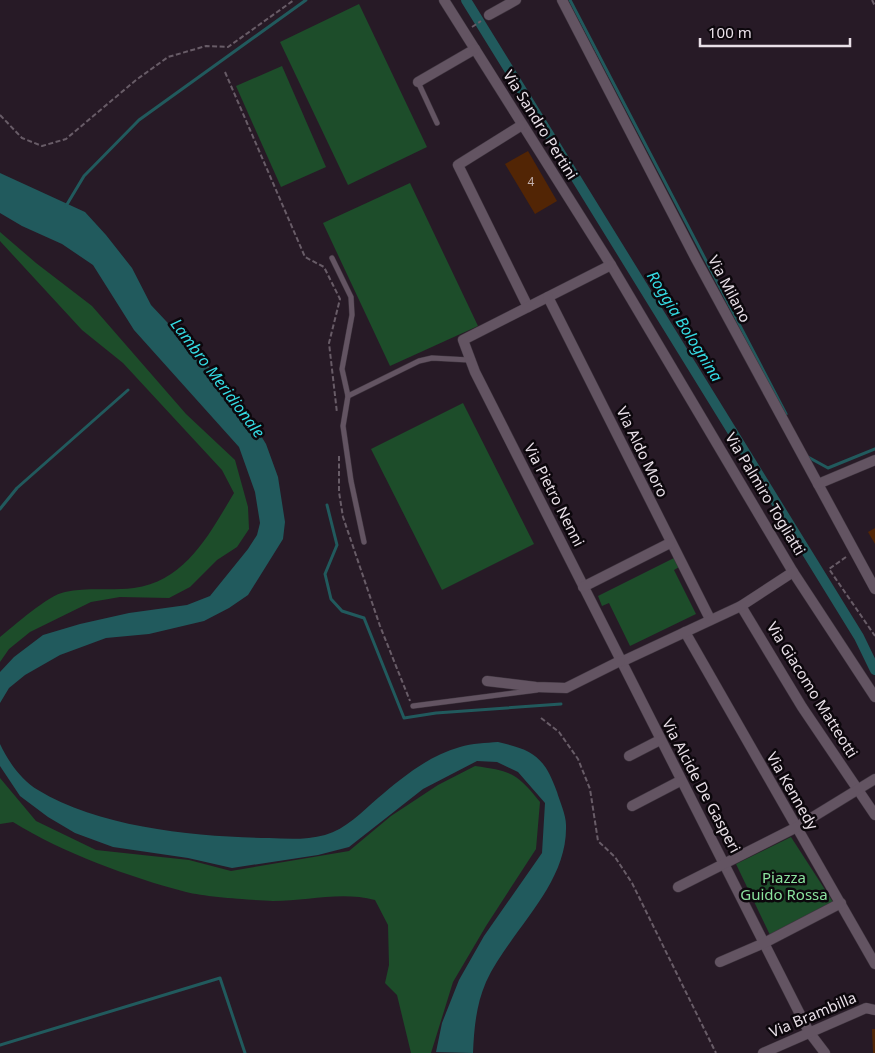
<svg xmlns="http://www.w3.org/2000/svg" width="875" height="1053" font-family="'Noto Sans',sans-serif">
  <style>
    .green { fill: #1d4d2a }
    .water { fill: #215a5d }
    .lines { fill: none; stroke-linecap: round; stroke-linejoin: round }
    .stream { stroke: #215a5d; stroke-width: 3 }
    .canal { stroke: #215a5d; stroke-width: 10 }
    .building { fill: #522505 }
    .service-casing { stroke: #3f353f; stroke-width: 6 }
    .minor-casing { stroke: #3f353f; stroke-width: 11 }
    .path { stroke: #685c67; stroke-width: 2; stroke-dasharray: 5 2.5; stroke-linecap: butt }
    .service { stroke: #635462; stroke-width: 5 }
    .minor { stroke: #635462; stroke-width: 10 }
    .labels { text-anchor: middle; stroke-width: 5; stroke-linejoin: round; paint-order: stroke }
    .number-label { font-size: 12px; fill: #c3b1af }
    .street-label { font-size: 15px; fill: #e9e0e8; stroke: #0c070c }
    .park-label { font-size: 15px; fill: #8be39e; stroke: #0c070c }
    .water-label { font-size: 16px; font-style: italic; fill: #35dbe3; stroke: #0c070c }
  </style>
  <rect width="100%" height="100%" fill="#271a26"/>
  <g class="green">
    <path d="M359,4L427,147L348,185L280,42Z"/>
    <path d="M282,66L326,167L281,187L236,86Z"/>
    <path d="M410,183L478,326L390,366L323,223Z"/>
    <path d="M0,232L36,263L92,306L186,414L235,460L248,507L249,529L237,547L217,560L190,587L169,598L120,597L91,602L30,632L9,649L0,662V637C14,626 48,595 65,592C87,587 111,591 134,588C186,581 210,533 234,493L222,470L123,363L82,330L0,241Z"/>
    <path d="M463,403L534,544L442,590L371,449Z"/>
    <path d="M674,558L679,567L674,570L696,614L630,646L609,603L602,606L598,596Z"/>
    <path d="M475,766C511,771 517,773 540,802L536,849L486,926L453,982L431,1053H411L397,995L385,983L389,965L388,925L375,900C341,891 307,901 273,901C251,900 206,897 186,892C129,877 63,853 13,822L0,824V778L36,821L96,850L189,860L231,871L349,851L391,816L438,785Z"/>
    <path d="M791,837L833,902L770,935L736,864Z"/>
  </g>
  <g class="water">
    <path d="M0,173L85,212L106,235L132,268L151,305L224,383L247,413L266,444L278,477L285,522L283,539L248,595L229,608L204,621L149,634L106,638L60,655L25,675L9,688L0,703V672L14,657L43,635L80,624L129,613L187,605L210,596L248,549L257,535L260,523L255,492L239,447L134,330L93,265L62,244L22,226L0,213Z"/>
    <path d="M498,742C533,750 544,756 557,792C560,802 566,815 566,825C568,886 510,930 486,982C476,1005 474,1029 473,1053L436,1052L442,1023L459,980L484,936L542,853L545,803L518,772L497,762L477,761L423,789L349,847L318,855L232,868L188,858L113,847L75,833L48,817L20,796L0,766V744C8,761 21,780 38,790C100,828 198,837 269,838C288,839 307,840 325,835C346,829 362,812 378,798C403,777 428,756 460,747C472,743 486,743 498,742Z"/>
  </g>
  <g class="lines">
    <g class="stream">
      <path d="M570,0L786,414"/>
      <path d="M66,206L84,176L139,120L306,0"/>
      <path d="M808,457L828,468L875,449"/>
      <path d="M327,505L337,545L325,574L331,599L342,611L364,618L404,718L436,713L561,704"/>
      <path d="M0,509L17,488L128,390"/>
      <path d="M0,1045L220,978L245,1053"/>
    </g>
    <path class="canal" d="M466,0L859,637L875,670"/>
  </g>
  <g class="building">
    <path d="M528,151L557,201L535,214L505,164Z"/>
    <path d="M875,528V544L868,532Z"/>
    <path d="M872,1029H875V1053H873Z"/>
  </g>
  <g class="lines">
    <defs>
      <g id="service">
        <path d="M418,82L437,123"/>
        <path d="M332,258L351,297L352,315L342,369L348,396L343,426L351,481L364,542"/>
        <path d="M348,396L419,361L432,358L469,360"/>
        <path d="M413,706L537,690"/>
      </g>
      <g id="minor">
        <path d="M444,0L611,265L793,572L875,697"/>
        <path d="M562,0L696,259L875,589"/>
        <path d="M489,15L516,0"/>
        <path d="M418,82L475,49"/>
        <path d="M522,125L458,165L528,307"/>
        <path d="M611,265L463,340L475,372C586,593 698,812 809,1032L825,1053"/>
        <path d="M548,297L710,619"/>
        <path d="M818,484L875,460"/>
        <path d="M583,587L670,543"/>
        <path d="M741,606L802,707L875,815"/>
        <path d="M685,632L875,964"/>
        <path d="M621,662L741,606L793,572"/>
        <path d="M487,681L536,687L566,688L620,661"/>
        <path d="M629,756L660,740"/>
        <path d="M632,806L680,781"/>
        <path d="M678,887L795,828L875,779"/>
        <path d="M720,962L764,943L841,903"/>
        <path d="M763,1053L866,1008L875,1010"/>
      </g>
    </defs>
    <use href="#service" class="service-casing"/>
    <use href="#minor" class="minor-casing"/>
    <g class="path">
      <path d="M872,0L875,6"/>
      <path d="M472,27L481,21"/>
      <path d="M225,72L305,257L324,267L340,299L329,343L337,413"/>
      <path d="M0,115L22,138L42,146L66,139L136,80L168,57L206,46L228,47L294,0"/>
      <path d="M339,456V492L343,517L380,626L410,701"/>
      <path d="M846,557L829,569L875,636"/>
      <path d="M541,718L559,732L578,759L590,789L598,841L615,857L632,883L716,1053"/>
    </g>
    <use href="#service" class="service"/>
    <use href="#minor" class="minor"/>
  </g>
  <g class="labels">
    <g class="number-label">
      <text x="531" y="186">4</text>
    </g>
    <g class="street-label">
      <text transform="translate(540 125) rotate(58)" y="5">Via Sandro Pertini</text>
      <text transform="translate(729 289) rotate(62)" y="5">Via Milano</text>
      <text transform="translate(642 452) rotate(64)" y="5">Via Aldo Moro</text>
      <text transform="translate(765 494) rotate(59)" y="5">Via Palmiro Togliatti</text>
      <text transform="translate(554 495) rotate(63)" y="5">Via Pietro Nenni</text>
      <text transform="translate(812 690) rotate(58)" y="5">Via Giacomo Matteotti</text>
      <text transform="translate(701 786) rotate(62)" y="5">Via Alcide De Gasperi</text>
      <text transform="translate(792 791) rotate(60)" y="5">Via Kennedy</text>
      <text transform="translate(813 1015) rotate(-23)" y="5">Via Brambilla</text>
    </g>
    <g class="park-label">
      <text x="784" y="883">Piazza<tspan x="784" dy="17">Guido Rossa</tspan></text>
    </g>
    <g class="water-label">
      <text transform="translate(685 326) rotate(58)" y="6">Roggia Bolognina</text>
      <text transform="translate(218 378) rotate(53)" y="6">Lambro Meridionale</text>
    </g>
  </g>
  <path d="M700 38v8h150v-8" fill="none" stroke="#e9e0e8" stroke-width="2.5"/>
  <text x="708" y="38" font-size="15" fill="#e9e0e8" stroke="#0c070c" stroke-width="4" paint-order="stroke">100 m</text>
</svg>
